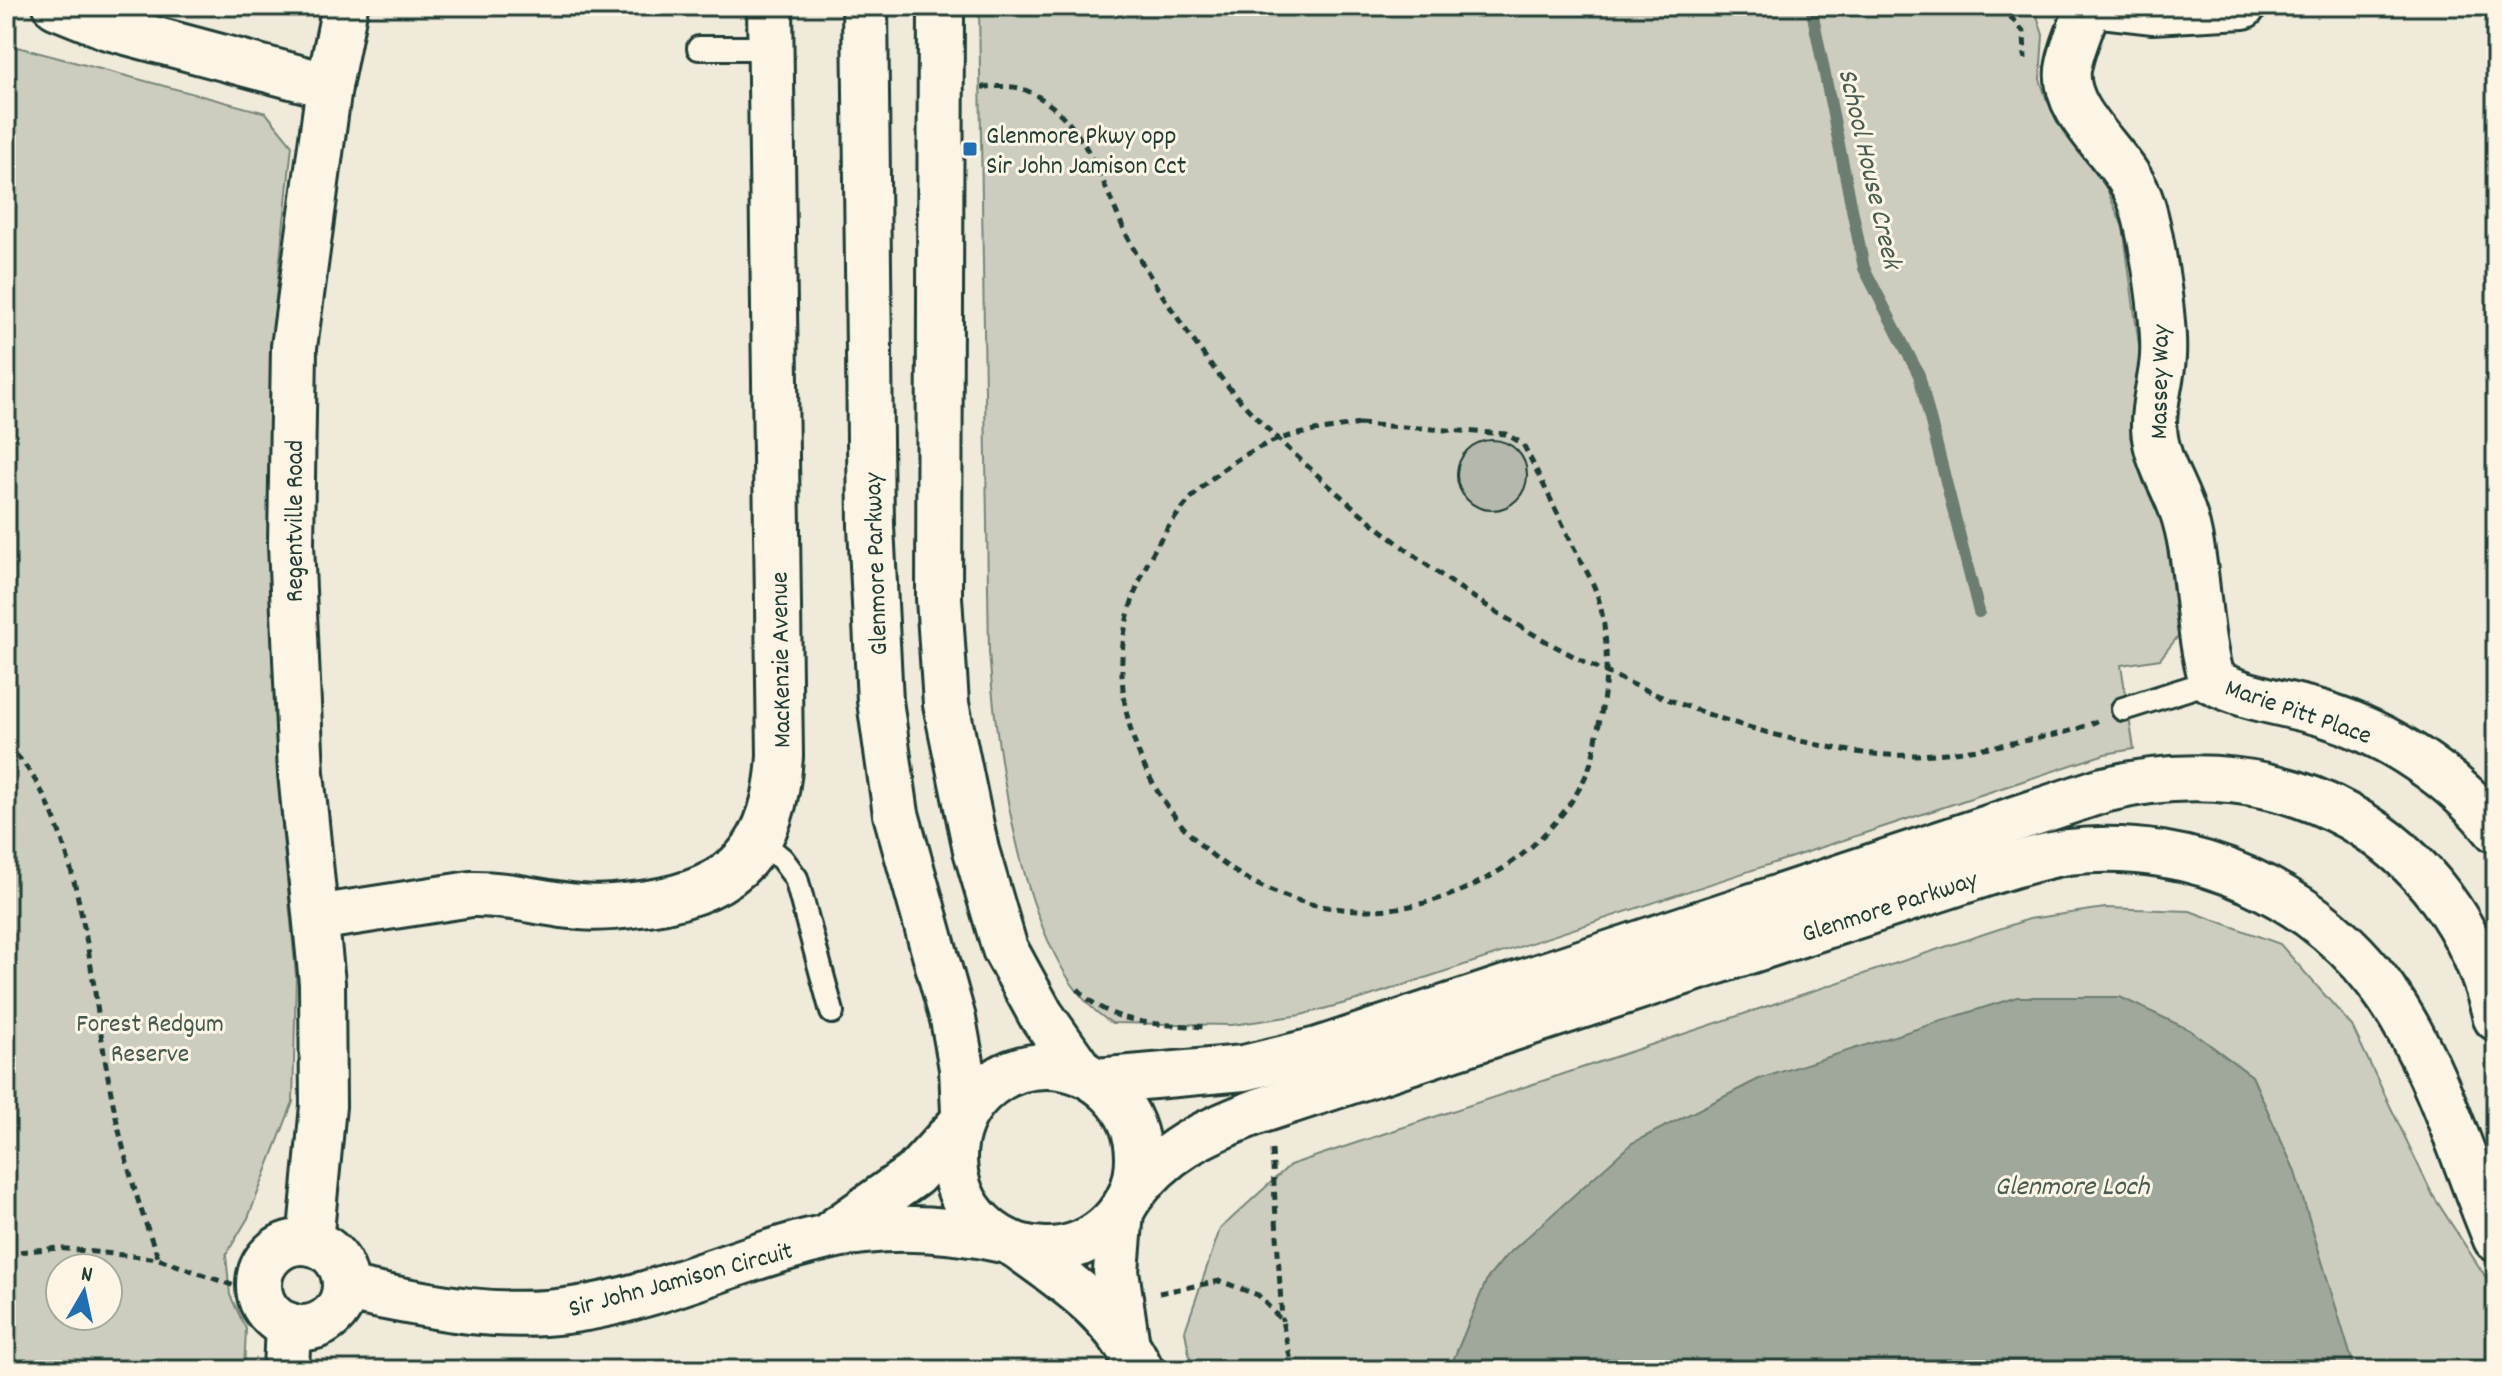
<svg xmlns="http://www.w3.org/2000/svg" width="2502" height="1376" font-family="Dekko,sans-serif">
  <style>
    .green { fill: #cccdbf; stroke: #76857a; stroke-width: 2; fill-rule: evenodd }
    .water { fill: #9fa89a; stroke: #6c7d71; stroke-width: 2 }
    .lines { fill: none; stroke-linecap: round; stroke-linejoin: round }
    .stream { stroke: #6c7d71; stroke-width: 12 }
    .building { fill: #b5b9ad; stroke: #1f3d34; stroke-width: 2 }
    .lane-casing { stroke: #1f3d34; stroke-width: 28 }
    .street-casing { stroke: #1f3d34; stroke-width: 50 }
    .secondary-casing { stroke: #1f3d34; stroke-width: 50 }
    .path { stroke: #1f3d34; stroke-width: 5; stroke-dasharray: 8 6; stroke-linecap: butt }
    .lane { stroke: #fcf5e5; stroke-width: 22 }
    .street { stroke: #fcf5e5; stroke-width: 44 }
    .secondary { stroke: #fcf5e5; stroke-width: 44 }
    .poi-dot { fill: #1f6fb2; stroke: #fcf5e5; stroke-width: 3 }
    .labels { text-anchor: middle; stroke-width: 6; stroke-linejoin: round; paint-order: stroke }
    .poi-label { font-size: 26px; fill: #1f3d34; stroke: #fcf5e5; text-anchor: start }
    .street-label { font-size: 26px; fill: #1f3d34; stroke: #fcf5e5 }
    .park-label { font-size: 26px; fill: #425a50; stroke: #fcf5e5 }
    .water-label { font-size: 28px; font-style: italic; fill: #455d53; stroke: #fcf5e5 }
  </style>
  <rect width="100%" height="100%" fill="#efeada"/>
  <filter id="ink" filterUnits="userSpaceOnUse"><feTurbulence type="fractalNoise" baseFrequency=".0125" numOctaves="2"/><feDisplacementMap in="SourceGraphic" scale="16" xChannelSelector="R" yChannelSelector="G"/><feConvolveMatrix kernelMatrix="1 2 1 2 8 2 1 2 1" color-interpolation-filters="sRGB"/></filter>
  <g filter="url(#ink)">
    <g class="green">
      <path d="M979,6H2034L2043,35L2040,79L2046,98L2061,127L2102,178L2123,227L2141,360L2130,437L2143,482L2164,526L2179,635L2160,659L2121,665L2134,749L2105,754L1364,998L1301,1015L1232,1025L1112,1023C1022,971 996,747 989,652Z"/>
      <path d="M6,44L266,113L292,145L273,326L270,545L277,771L296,976L293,1102L248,1218L226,1255L230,1295L246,1329L244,1370H6ZM60,1268H108V1316H60Z"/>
      <path d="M2105,908L2190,911L2280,944L2352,1026L2432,1194L2496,1293V1370H1192L1185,1331L1220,1229L1290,1165L2029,919Z"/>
    </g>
    <path class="water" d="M2017,997H2120L2190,1030L2252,1076L2294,1169L2355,1370H1449L1487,1279L1505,1257L1632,1143L1759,1079Z"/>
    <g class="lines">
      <path class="stream" d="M1811,6L1864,268L1919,375L1979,612"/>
    </g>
    <circle class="building" cx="1492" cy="475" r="35"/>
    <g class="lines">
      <defs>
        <g id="lane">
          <path d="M699,48H771"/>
          <path d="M2123,709L2212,681"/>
          <path d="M760,841L782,859L796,878L832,1012"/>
        </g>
        <g id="street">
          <path d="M56,6L108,27L329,86L294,347L291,544L301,773L322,983L323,1106L310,1242"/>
          <path d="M2089,6C2082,26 2071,48 2068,70C2063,118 2127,156 2142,205C2152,237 2165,323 2163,356C2162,380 2153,403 2154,428C2156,463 2176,487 2185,519C2200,572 2196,629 2212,681C2247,699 2287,703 2324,714C2389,734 2454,777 2496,830"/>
          <path d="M2109,6L2152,11L2243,6"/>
          <path d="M329,86L345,6"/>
          <path d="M316,918L471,894C509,893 543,904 580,907C603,909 625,906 648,903C738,890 775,846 780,756L770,6"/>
          <path d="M286,1370L288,1325"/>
        </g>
        <g id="secondary">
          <path d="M865,6L871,526L880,701L896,814L953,1019L962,1068L964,1112"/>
          <path d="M941,6L939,598L946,704L976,850L1005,949L1041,1015L1081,1072"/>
          <circle cx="1046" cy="1158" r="92"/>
          <path d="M1097,1081L1244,1068L1318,1050L2103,790C2282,745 2452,832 2496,1018"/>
          <path d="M1129,1198C1165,1149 1204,1132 1259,1111L2003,868C2024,862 2046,855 2068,852C2192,837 2322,895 2390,999C2438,1071 2463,1160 2496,1239"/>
          <path d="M1121,1211L1116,1271L1126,1339"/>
          <path d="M833,1232L915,1174L958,1127"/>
          <circle cx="302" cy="1285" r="43"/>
          <path d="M1017,1246C1069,1283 1113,1312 1141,1370"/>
          <path d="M345,1289C421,1304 495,1322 573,1310C659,1298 739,1257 823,1238C883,1224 944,1227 1003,1240"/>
        </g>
      </defs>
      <use href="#lane" class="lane-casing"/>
      <use href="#street" class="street-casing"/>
      <use href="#secondary" class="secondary-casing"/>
      <g class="path">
        <path d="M2001,6L2024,32L2025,59"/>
        <path d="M982,87C994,87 1012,85 1023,89C1093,118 1104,200 1139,258C1164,299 1193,342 1222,379C1253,418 1290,450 1326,483C1475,617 1657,719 1856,752C1907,760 1967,752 2017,742C2045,737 2071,733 2097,721"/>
        <path d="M1359,424L1506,434L1523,444C1540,477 1556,510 1572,544C1580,560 1591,577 1597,594C1610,635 1608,683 1599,724C1596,737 1595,752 1590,765C1578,800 1548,834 1519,857C1394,953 1219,915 1148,774C1121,721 1113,655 1133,599C1156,529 1206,466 1277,440C1302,431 1333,429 1359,424Z"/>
        <path d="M6,745C79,807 91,981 107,1071C118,1135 135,1199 159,1259"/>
        <path d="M1078,989C1110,1026 1161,1024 1205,1027"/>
        <path d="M1272,1150L1282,1321"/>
        <path d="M6,1253L58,1248L159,1259L260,1295"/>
        <path d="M1159,1293L1220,1281L1258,1295L1282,1321L1293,1370"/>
      </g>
      <use href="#lane" class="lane"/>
      <use href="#street" class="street"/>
      <use href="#secondary" class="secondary"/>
    </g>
  </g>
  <rect class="poi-dot" x="962" y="141" width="16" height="16" rx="4"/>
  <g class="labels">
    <g class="poi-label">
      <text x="986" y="143">Glenmore Pkwy opp<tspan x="986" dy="30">Sir John Jamison Cct</tspan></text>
    </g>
    <g class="street-label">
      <text transform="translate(2158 382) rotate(-89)" y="9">Massey Way</text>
      <text transform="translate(293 521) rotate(-90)" y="9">Regentville Road</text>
      <text transform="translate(874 564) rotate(-92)" y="9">Glenmore Parkway</text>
      <text transform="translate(779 660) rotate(-91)" y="9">MacKenzie Avenue</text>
      <text transform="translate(2299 710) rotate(19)" y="9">Marie Pitt Place</text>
      <text transform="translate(1889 905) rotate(-18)" y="9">Glenmore Parkway</text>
      <text transform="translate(680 1278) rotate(-15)" y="9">Sir John Jamison Circuit</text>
    </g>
    <g class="park-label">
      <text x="150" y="1031">Forest Redgum<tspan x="150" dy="30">Reserve</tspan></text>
    </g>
    <g class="water-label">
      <text transform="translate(1872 168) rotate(77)" y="10">School House Creek</text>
      <text x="2072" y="1194">Glenmore Loch</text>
    </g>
  </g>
  <rect width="2502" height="1376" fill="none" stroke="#fcf5e5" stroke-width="32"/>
  <rect x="16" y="16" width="2470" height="1344" fill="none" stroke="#1f3d34" stroke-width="3" filter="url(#ink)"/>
  <g transform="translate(84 1292) rotate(9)"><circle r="38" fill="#fcf5e5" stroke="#a4ab9e" stroke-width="2"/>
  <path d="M0-6L14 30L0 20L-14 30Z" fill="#1f6fb2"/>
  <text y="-12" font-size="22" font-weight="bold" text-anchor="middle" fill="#1f3d34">N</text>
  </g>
</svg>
